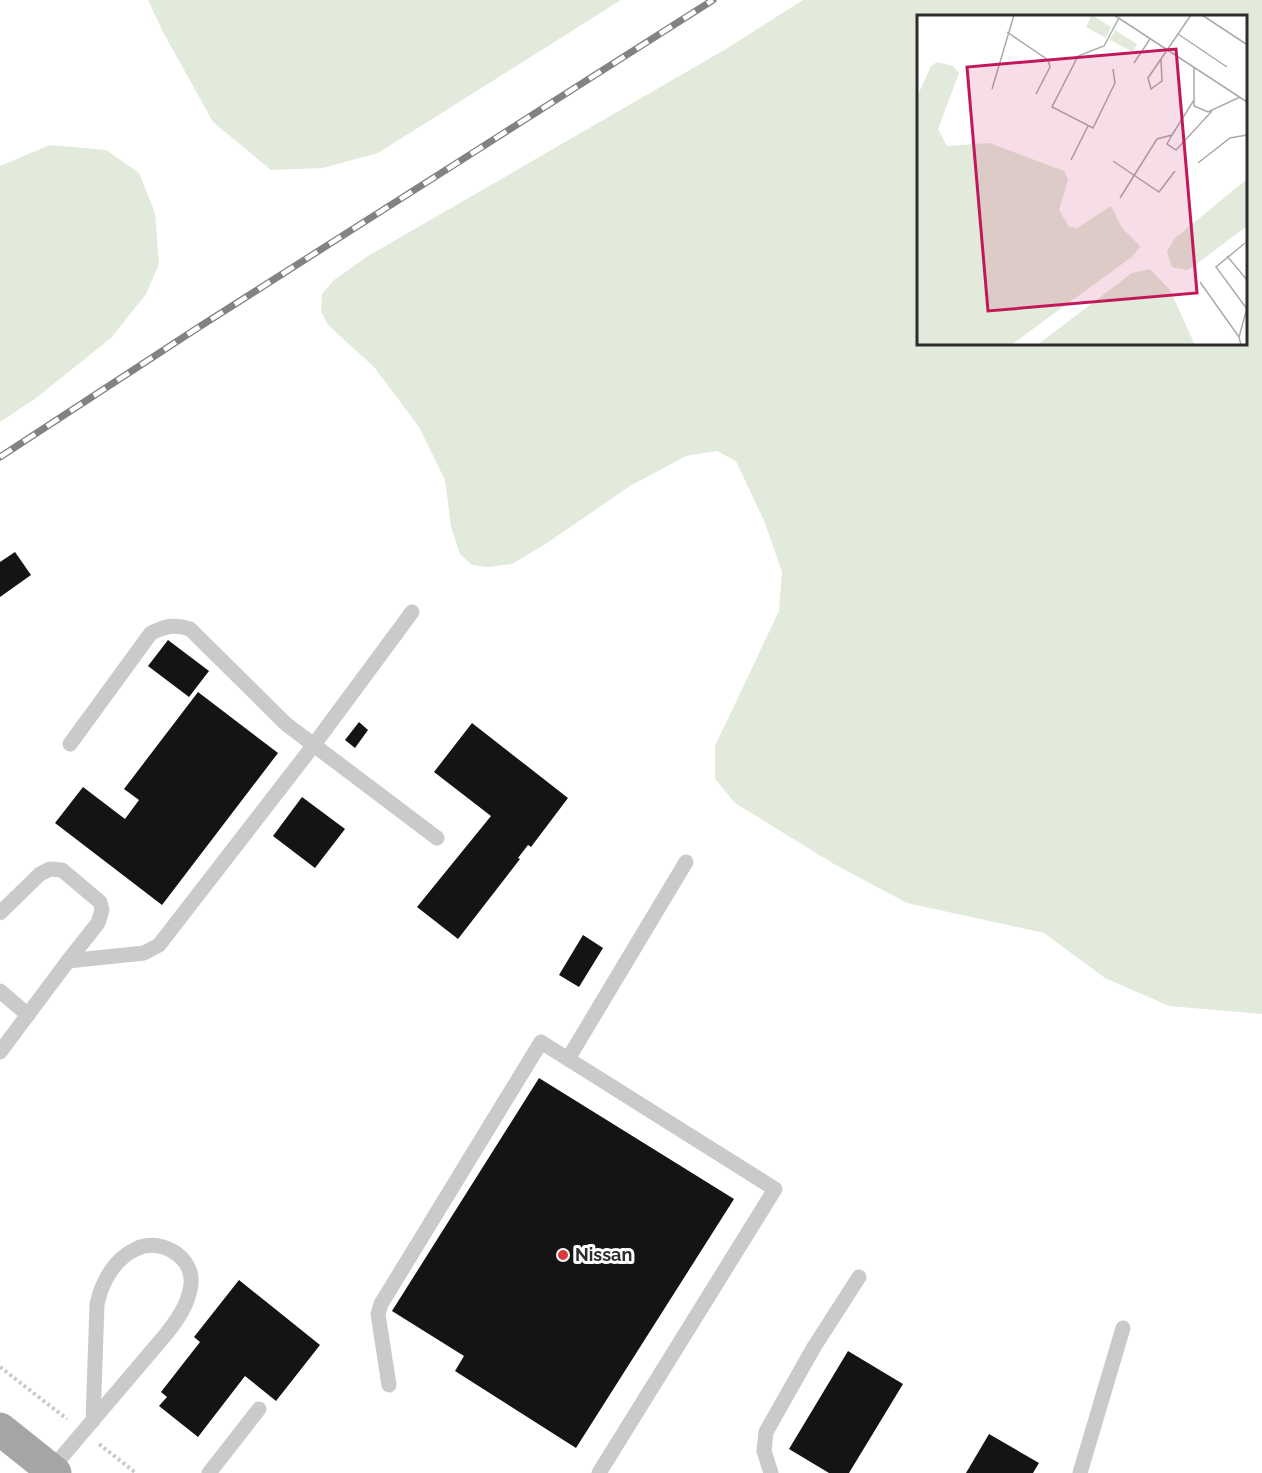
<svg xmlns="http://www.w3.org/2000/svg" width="1262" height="1473" font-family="Raleway,sans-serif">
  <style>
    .green { fill: #e2eadb; fill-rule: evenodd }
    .building { fill: #141414 }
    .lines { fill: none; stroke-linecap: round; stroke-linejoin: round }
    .path { stroke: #cacaca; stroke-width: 4; stroke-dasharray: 3 3; stroke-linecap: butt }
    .lane { stroke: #cacaca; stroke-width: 15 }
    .primary { stroke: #a5a5a5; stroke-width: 33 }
    .rail-casing { stroke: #828282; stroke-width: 7 }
    .rail { stroke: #fff; stroke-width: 4.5; stroke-dasharray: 14; stroke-linecap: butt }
    .poi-dot { fill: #da3a39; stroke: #fff; stroke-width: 2 }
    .labels { text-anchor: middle; stroke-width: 6; stroke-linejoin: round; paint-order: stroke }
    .poi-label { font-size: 18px; font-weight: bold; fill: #2d2d2d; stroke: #fff; text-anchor: start }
    .inset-road { fill: none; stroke: #ababab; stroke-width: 1.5 }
    .view { fill: #c2185b; fill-opacity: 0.15; stroke: #c2185b; stroke-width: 3 }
    .inset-edge { fill: none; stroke: #2d2d2d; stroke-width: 3 }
  </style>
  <rect width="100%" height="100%" fill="#fff"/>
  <g class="green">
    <path d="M148,0H621L378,153L323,168L271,170L213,122L163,32Z"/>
    <path d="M803,0H1262V1014L1169,1006L1105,978L1044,933L907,903L834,864L735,803L715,779V746L779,611L782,572L765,523L736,461L717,451L686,456L630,486L547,543L512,564L487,567L472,565L460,554L451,527L445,480L419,427L374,367L328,325L321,311L322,294L334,280L368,256L726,49ZM918,16H1246V344H918Z"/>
    <path d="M50,145L106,150L139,173L155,213L159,264L146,294L111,338L36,398L0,422V166Z"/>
  </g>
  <g class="building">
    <path d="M15,552L31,575L0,597V562Z"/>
    <path d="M168,640L209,671L189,697L148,666Z"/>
    <path d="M198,692L278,753L162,905L55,823L83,787L125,819L139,800L124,789Z"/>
    <path d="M359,722L368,730L355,748L345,740Z"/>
    <path d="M472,723L568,798L531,847L528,845L518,858L520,859L458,939L417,907L491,816L434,772Z"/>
    <path d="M302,797L345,829L315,868L273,836Z"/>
    <path d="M583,935L603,948L579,987L559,975Z"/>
    <path d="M539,1078L734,1199L576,1448L455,1371L464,1356L392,1311Z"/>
    <path d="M239,1280L320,1345L276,1401L245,1376L198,1437L159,1406L167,1397L161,1392L200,1342L194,1337Z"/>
    <path d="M848,1351L903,1384L849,1473H829L789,1449Z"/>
    <path d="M989,1434L1039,1463L1033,1473H966Z"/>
  </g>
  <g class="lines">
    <g class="path">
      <path d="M0,1367L67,1419"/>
      <path d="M99,1444L136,1473"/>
    </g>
    <g class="lane">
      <path d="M70,744L151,633C166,626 174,624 190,629L286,724L437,838"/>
      <path d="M0,913L40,874L50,869L62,870L100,902L102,910L98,923L68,961"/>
      <path d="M0,991L28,1015"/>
      <path d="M0,1052L68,961L144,953L159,945L313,746L412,612"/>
      <path d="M568,1059L686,862"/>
      <path d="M389,1385L378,1314L381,1304L541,1042L775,1189L599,1473"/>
      <path d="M48,1473L167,1333C178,1319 189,1303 191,1284C194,1256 159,1237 136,1249C114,1259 102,1282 97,1304L93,1421"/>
      <path d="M209,1473L259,1409"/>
      <path d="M771,1473L764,1451L766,1432L814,1347L859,1277"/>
      <path d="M1080,1473L1123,1328"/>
    </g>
    <path class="primary" d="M0,1429L55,1473"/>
    <defs>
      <path id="rail" d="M0,457L199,327L713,0"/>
    </defs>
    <use href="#rail" class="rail-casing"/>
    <use href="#rail" class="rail"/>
  </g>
  <circle class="poi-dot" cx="563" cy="1255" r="6"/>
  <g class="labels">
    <g class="poi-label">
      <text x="575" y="1261">Nissan</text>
    </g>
  </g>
  <g transform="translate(917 15)">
    <rect width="330" height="330" fill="#fff"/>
    <path d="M175,0L194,12L189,23L169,12ZM198,15L220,29L216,37L193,25ZM20,47L36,51L42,58L21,114L30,131L72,128L147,156L151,165L142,195L152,212L160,213L194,191L205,213L223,231L216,241L94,330H0V82L14,51ZM330,164V211L277,251L270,255L255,252L250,237L257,224ZM233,254L253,275L278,330H120L215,258Z" fill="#e2eadb"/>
    <path class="inset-road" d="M197,0L330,87M285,0L329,29M90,17L131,45L133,52L119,79M261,19L310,52M244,44L245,66L234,74L231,63L274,0M217,48L233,24M277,53V91L291,97L323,82M196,54L198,68L176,113L135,92L161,41L187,31L202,3M75,74L97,0M255,120L250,129L259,135L295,96M154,145L171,111M196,146L242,177L258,156M281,148L313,123L330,120M203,183L240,124L255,120L277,85M328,228L299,252L330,294M310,241L330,265M283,267L322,322M324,330L322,322L330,293"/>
    <path class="view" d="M259,34L280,278L71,296L50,52Z"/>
    <rect width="330" height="330" class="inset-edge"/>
  </g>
</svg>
